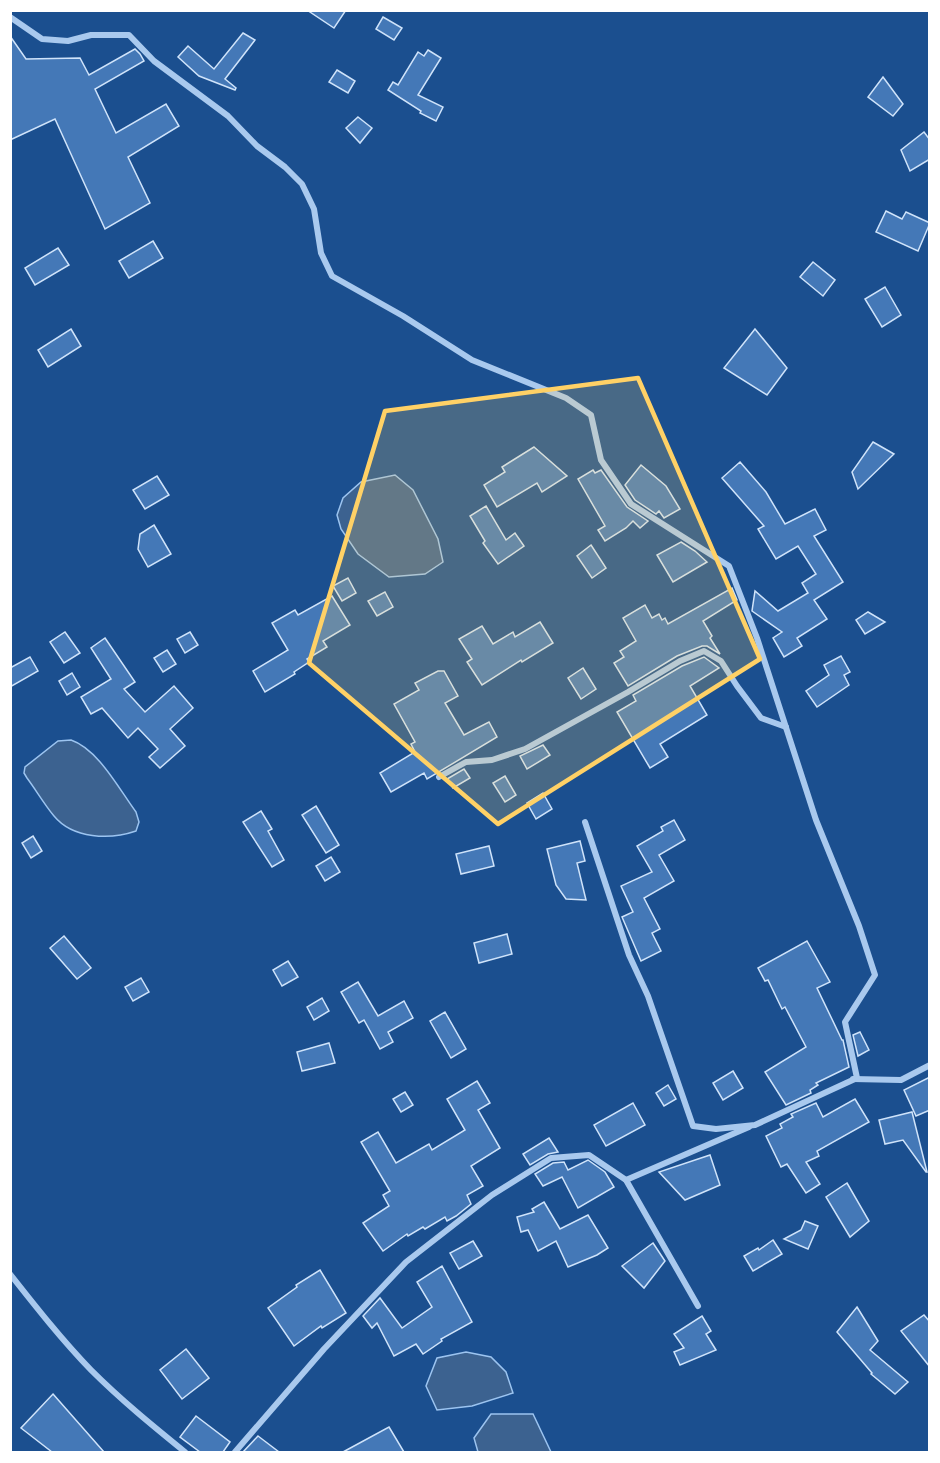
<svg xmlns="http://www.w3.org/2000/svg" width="940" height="1463" font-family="Manrope,sans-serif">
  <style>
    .water { fill: #3c6290; stroke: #9cc4f0; stroke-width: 1.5 }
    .building { fill: #4478b7; stroke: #cfe3fa; stroke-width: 1.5 }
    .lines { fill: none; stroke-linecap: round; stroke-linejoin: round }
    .street { stroke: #a9c9ee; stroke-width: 6 }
    .marked { fill: #ffd166; fill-opacity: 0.2; stroke: #ffd166; stroke-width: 4.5; stroke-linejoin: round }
  </style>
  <rect width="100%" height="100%" fill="#1b4f8f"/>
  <g class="water">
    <path d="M395,475L413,490L438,539L443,562L425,574L389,577L358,554L341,529L337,515L343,498L361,482Z"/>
    <path d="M71,740C98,749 119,789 136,812L139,822L136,831C110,840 73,839 54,816C44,804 36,790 27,778L24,773L25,767L58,741Z"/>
    <path d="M466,1352L491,1357L506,1372L513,1393L472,1406L437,1410L426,1386L437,1358Z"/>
    <path d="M491,1414H533L551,1452H478L474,1438Z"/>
  </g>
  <g class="building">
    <path d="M307,10H346L334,28Z"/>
    <path d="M383,17L402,28L394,40L376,29Z"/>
    <path d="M243,33L255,40L225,79L236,88L235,90L199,76L178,57L188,46L214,69Z"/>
    <path d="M10,36L26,59L80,58L89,75L135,49L140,54L144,61L95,89L116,133L166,104L179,126L128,157L150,203L105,229L55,119L10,140Z"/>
    <path d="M428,50L441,58L418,95L443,107L436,121L420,113L421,111L388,90L393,82L398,85L418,52L424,56Z"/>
    <path d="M337,70L355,81L348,93L329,82Z"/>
    <path d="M883,77L903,104L893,116L868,97Z"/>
    <path d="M358,117L372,128L360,143L346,128Z"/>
    <path d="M924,132L930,140V159L910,171L901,150Z"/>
    <path d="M886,211L902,219L906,212L930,223L918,251L876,232Z"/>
    <path d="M153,241L163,258L129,278L119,261Z"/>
    <path d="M58,248L69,265L35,285L25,268Z"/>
    <path d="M813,262L835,280L823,296L800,277Z"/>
    <path d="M885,287L901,315L882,327L865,299Z"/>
    <path d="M71,329L81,346L48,367L38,350Z"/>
    <path d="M755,329L787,368L767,395L724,368Z"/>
    <path d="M873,442L894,454L858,489L852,472Z"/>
    <path d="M534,447L567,476L542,492L537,483L497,507L484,485L505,472L502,467Z"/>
    <path d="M740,462L766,492L785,524L815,509L826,530L814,536L843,582L814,600L827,619L797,638L802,646L784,657L773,638L782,632L752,611L755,591L778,611L808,593L802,583L816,574L798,546L776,559L758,529L764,526L722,478Z"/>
    <path d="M641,465L666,486L680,509L664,518L659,511L656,514L635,500L625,485Z"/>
    <path d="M593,470L595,473L601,470L627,507L648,521L640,528L633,521L626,528L605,541L598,530L605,526L578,479Z"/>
    <path d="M157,476L169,495L145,509L133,490Z"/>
    <path d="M486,506L506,540L515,533L524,546L498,564L483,543L485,541L470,516Z"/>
    <path d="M154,525L171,554L148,567L138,549L140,534Z"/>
    <path d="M681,542L695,551L707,562L673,582L657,555Z"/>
    <path d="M591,545L606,568L592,578L577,556Z"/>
    <path d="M348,578L356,593L342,601L333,586Z"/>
    <path d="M732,588L737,600L703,621L712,636L710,638L720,654L707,646H702L677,656L628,686L614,663L624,657L620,651L636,641L623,618L645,605L652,618L659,614L662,620L665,618L668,624Z"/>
    <path d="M385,592L393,607L377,616L368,601Z"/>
    <path d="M332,596L350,625L323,641L327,647L307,659L309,662L294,672L295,674L265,692L253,671L288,650L272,623L295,610L298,615Z"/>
    <path d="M868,612L885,622L865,634L856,620Z"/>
    <path d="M540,622L553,643L522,662L521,660L482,685L467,662L472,659L459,639L482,626L493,644L513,632L515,637Z"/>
    <path d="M65,632L80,653L64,663L50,642Z"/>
    <path d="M190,632L198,645L185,653L177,639Z"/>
    <path d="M105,638L135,682L124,689L145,712L174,686L193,708L170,729L185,746L160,768L149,757L158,749L138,728L128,738L102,708L91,714L81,697L111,679L91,648Z"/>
    <path d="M167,650L176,664L163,672L154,658Z"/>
    <path d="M841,656L850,672L844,675L849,685L817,707L806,691L829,675L824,665Z"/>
    <path d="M30,657L38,671L10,687V668Z"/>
    <path d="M704,657L719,668L690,686L707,715L660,744L668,757L650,768L617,712L636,701L633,695L682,666Z"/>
    <path d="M583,668L596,689L581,699L568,678Z"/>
    <path d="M438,671H444L458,696L445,703L464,735L489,722L497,737L427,779L424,773L391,792L380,773L415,752L411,744L415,742L394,704L419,690L415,683Z"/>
    <path d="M72,673L80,687L67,695L59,681Z"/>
    <path d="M543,745L550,755L527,769L520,756Z"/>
    <path d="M464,769L470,778L453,788L447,779Z"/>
    <path d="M505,776L516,795L505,802L493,783Z"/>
    <path d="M543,793L552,809L536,819L527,803Z"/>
    <path d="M316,806L339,845L326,853L302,815Z"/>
    <path d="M261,811L272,829L268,831L284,860L272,867L243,822Z"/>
    <path d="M674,820L685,840L659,855L674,881L644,898L660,929L652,933L661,951L641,961L622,917L633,912L621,886L652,872L637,846L663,831L661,827Z"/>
    <path d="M33,836L42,851L31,858L22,843Z"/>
    <path d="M580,841L585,861L577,863L586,900L566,899L556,885L547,849Z"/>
    <path d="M489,846L494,866L461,874L456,854Z"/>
    <path d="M331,857L340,872L325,881L316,866Z"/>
    <path d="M507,934L512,954L479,963L474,943Z"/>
    <path d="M64,936L91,968L77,979L50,948Z"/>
    <path d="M807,941L830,982L817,988L842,1040H843L849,1067L816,1083L818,1085L810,1090L811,1093L786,1105L765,1072L806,1047L785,1007L782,1009L768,980L765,981L758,968Z"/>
    <path d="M288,961L298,977L282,986L273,970Z"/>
    <path d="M141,978L149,992L133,1001L125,987Z"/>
    <path d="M358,982L378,1016L404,1001L413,1018L388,1032L393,1042L380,1049L364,1020L359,1023L341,992Z"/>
    <path d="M322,998L329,1011L314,1020L307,1007Z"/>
    <path d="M445,1012L466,1049L451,1058L430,1021Z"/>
    <path d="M860,1032L869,1050L858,1056L853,1035Z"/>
    <path d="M329,1043L335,1063L302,1071L297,1052Z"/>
    <path d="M733,1071L743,1088L723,1100L713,1083Z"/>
    <path d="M930,1077V1110L916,1116L904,1090Z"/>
    <path d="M477,1081L490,1103L478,1110L500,1148L471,1166L483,1186L467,1195L471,1204L456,1216L447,1221L445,1217L425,1229L423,1227L408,1236L407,1234L383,1251L363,1223L389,1206L383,1195L390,1191L361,1142L378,1132L396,1163L429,1144L432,1150L465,1130L447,1099Z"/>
    <path d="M668,1085L676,1099L664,1106L656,1093Z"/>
    <path d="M405,1092L413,1105L401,1112L393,1099Z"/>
    <path d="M855,1099L869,1122L817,1151L819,1156L806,1162L820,1184L806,1193L787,1164L781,1167L766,1136L782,1128L780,1124L793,1117L791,1114L816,1103L823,1117Z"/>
    <path d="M633,1103L645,1125L606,1146L594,1125Z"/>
    <path d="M912,1112L927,1172H926L903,1140L885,1144L879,1120Z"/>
    <path d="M549,1138L558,1152L548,1154L530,1165L523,1154Z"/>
    <path d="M710,1155L720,1185L685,1200L659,1172Z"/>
    <path d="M588,1160L605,1172L614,1187L578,1208L562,1177L543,1186L535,1174L553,1163L564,1162L568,1170Z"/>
    <path d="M847,1183L869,1221L850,1237L826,1197Z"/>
    <path d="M544,1202L560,1229L588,1215L608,1248L597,1255L568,1267L556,1241L538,1251L528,1230L521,1232L517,1217L534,1212L532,1209Z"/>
    <path d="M805,1221L818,1226L808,1249L784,1239L801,1230Z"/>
    <path d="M773,1240L782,1254L753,1271L744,1256L758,1248L759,1250Z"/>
    <path d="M473,1241L482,1256L459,1269L450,1253Z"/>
    <path d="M653,1243L665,1261L644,1288L622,1266Z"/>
    <path d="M442,1266L472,1322L441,1339L442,1341L423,1354L416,1344L394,1356L377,1323L372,1328L363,1316L380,1298L402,1328L432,1307L417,1282Z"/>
    <path d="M320,1270L346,1313L322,1328L321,1326L294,1346L268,1308L297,1287L296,1285Z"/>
    <path d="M857,1307L878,1341L870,1350L908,1382L895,1394L871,1374L872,1373L837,1332Z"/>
    <path d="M924,1315L930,1322V1367L901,1331Z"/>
    <path d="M702,1316L711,1331L706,1334L716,1350L680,1365L674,1352L684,1348L674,1334Z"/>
    <path d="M186,1349L209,1378L182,1399L160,1370Z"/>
    <path d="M53,1394L104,1452H52L21,1428Z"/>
    <path d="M196,1416L230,1442L223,1452H200L180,1437Z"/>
    <path d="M389,1427L404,1452H343Z"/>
    <path d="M258,1436L279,1452H243Z"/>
  </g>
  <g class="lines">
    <g class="street">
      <path d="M10,17L42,39L68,41L91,35H129L154,61L228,116L257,146L285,167L302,184L314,209L321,253L332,276L403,316L472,360L566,398L591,415L601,460L631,504L729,566L757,638L816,820L859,926L875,975L845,1022L857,1078L755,1125L716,1129L693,1126L648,996L629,955L585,822"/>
      <path d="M439,777L466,762L492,760L525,749L628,692L680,661L704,651L721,661L737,686L761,718L786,727"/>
      <path d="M853,1079L901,1080L930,1065"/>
      <path d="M626,1180L749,1127"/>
      <path d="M10,1274C36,1307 62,1340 91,1370C121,1400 153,1426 185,1452"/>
      <path d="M235,1452L324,1349L406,1262L492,1195L551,1158L589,1155L626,1180L698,1306"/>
    </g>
  </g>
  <path class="marked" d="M638,378L760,659L498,824L309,663L385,411Z"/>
  <rect width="940" height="1463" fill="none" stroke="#ffffff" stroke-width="24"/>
</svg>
